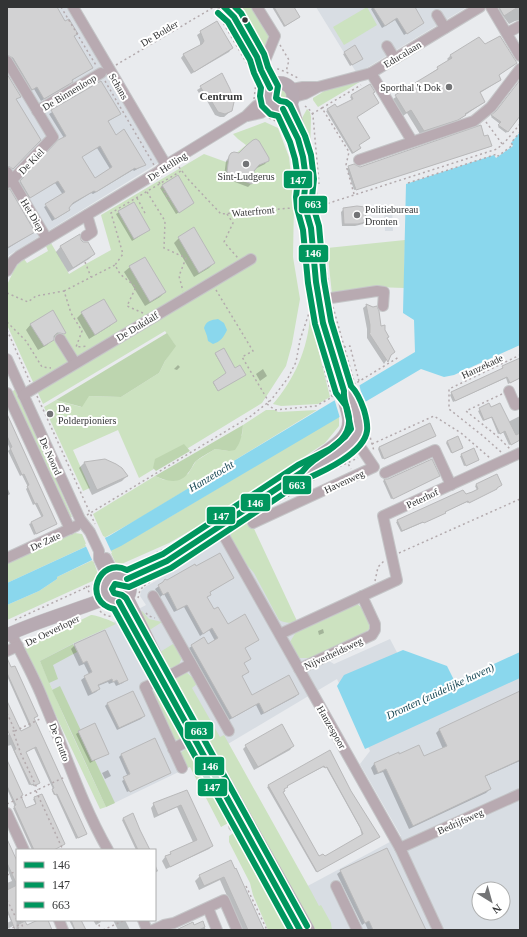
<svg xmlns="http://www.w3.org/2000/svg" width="527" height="937" font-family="'Times New Roman',serif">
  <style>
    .built { fill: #d8dde3; fill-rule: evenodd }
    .green { fill: #cce2c0 }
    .forest { fill: #bdd5af }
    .water { fill: #8ad7ed }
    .pier { fill: #e9ebee }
    .shadow { fill: #0003; fill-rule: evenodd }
    .building { fill: #d2d2d3; stroke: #b9b9ba; fill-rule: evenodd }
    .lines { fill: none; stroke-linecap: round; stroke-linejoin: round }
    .minor-casing { stroke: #c5c6c8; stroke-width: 12 }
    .major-casing { stroke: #c5c6c8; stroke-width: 14 }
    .path { stroke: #b3aaad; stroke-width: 1.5; stroke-dasharray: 2 3; stroke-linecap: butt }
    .minor { stroke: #b8aab1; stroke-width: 10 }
    .major { stroke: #b7aab2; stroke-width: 13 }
    .major-bridge-casing { stroke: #c5c6c8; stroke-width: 14; stroke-linecap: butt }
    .path-bridge { stroke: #b3aaad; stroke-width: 1.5; stroke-dasharray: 2 3; stroke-linecap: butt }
    .major-bridge { stroke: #b7aab2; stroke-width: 13 }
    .bus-1-casing { stroke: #fff; stroke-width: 9 }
    .bus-2-casing { stroke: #fff; stroke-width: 9 }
    .bus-3-casing { stroke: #fff; stroke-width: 9 }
    .bus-1 { stroke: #00965e; stroke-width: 6 }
    .bus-2 { stroke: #00965e; stroke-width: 6 }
    .bus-3 { stroke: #00965e; stroke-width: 6 }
    .bus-dot { fill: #333435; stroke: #fff; stroke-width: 1.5 }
    .poi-dot { fill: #737476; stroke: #fff; stroke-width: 1.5 }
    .labels { text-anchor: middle; stroke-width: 4; stroke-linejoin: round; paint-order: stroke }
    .street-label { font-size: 10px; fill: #333435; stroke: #fff }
    .poi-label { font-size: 10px; fill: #333435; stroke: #fff; text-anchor: start }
    .neighbourhood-label { font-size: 11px; font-weight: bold; fill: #333435; stroke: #fff }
    .water-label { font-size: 11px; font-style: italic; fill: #164653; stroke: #fff }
    .line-badge { stroke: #fff; stroke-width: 1.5 }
    .badge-label { font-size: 11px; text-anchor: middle; font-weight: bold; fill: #fff }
  </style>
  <rect width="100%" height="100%" fill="#e9ebee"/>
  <g class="built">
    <path d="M7,7H69L158,163L9,255L7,260Z"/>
    <path d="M316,7H467L373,64L362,71L356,72Z"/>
    <path d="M384,208H392L393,231H385Z"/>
    <path d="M240,525L301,644L334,664L390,639L429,714L520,671V930H324L302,889L401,836L360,764L370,751L337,679L191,766L106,807L69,728L40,661L93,623H112L146,605L140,596L141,591L145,587L168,574ZM479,889H503V913H479Z"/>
  </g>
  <g class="green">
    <path d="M240,7H253L269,33L270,39L264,56L258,43L260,42L244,11Z"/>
    <path d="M367,7L377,25L344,45L333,27Z"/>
    <path d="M363,80L318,107L313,100V98L326,90Z"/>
    <circle cx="280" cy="96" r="8"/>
    <path d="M307,109L310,112L311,117L310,156L298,120L302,118Z"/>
    <path d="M265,122L278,128L289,157L294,203L293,257L300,299L292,344L286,366L262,403L139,478L118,430L73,450L90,488L83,491L44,407L56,400L81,407L88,396L121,397L159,373L165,361L175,345L165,331L43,404L7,325V285L14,270L18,264L24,259L27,263L48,251L46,246L51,243L69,274L84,265L111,250L101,215L204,154L226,162L246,145L238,139L233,134Z"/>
    <path d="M405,240L404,288L376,287L332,294L327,248Z"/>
    <path d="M310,316L330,397L318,404L281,406L273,404C294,380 308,349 310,316Z"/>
    <path d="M14,390H18L72,517H69L12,393Z"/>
    <path d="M266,410H275L278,412L317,410L140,518L104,538L93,514L155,476L164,480L188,474L196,461L215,449L229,451L242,435L243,425Z"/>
    <path d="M339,416V426L325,443L214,517L169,543L117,566L110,551L168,518Z"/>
    <path d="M249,518L297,621C290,624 285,623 279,620L254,573L247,565L231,538V532L234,528Z"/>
    <path d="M75,533L82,534L87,546L7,583V561L38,547Z"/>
    <path d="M93,560L98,574L97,579L7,620V605L39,591L57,579V577Z"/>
    <path d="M355,603C365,608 371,618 369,629L364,633L310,658H299L290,642L296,632L331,617Z"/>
    <path d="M142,611L149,619L162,622L148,631L160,652L173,644L182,658L179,664L172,668L165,666L136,613Z"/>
    <path d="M91,615C96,615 113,621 116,624L74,643L40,661L69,728L106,807L100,809L24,648Z"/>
    <path d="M186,672L193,678L197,684L192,688L220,737L224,735L311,891L319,906L321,905L331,923L332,930H312L173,682L176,677Z"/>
    <path d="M154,690L182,737L179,740L174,739L152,693Z"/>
    <path d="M186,749L190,751L230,822L221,827L190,767L185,769L180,753Z"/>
    <path d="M240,831L245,836L298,930H295Z"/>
    <path d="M235,832L283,919L291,930H268L253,895L250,883L229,842V836Z"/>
  </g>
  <g class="forest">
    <path d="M167,333L176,346L165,361L159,373L121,397L89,396L82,407L56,400Z"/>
    <path d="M243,425C242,435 241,442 235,450L229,451L215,449C209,453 200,457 195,462C192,466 191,470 188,473C180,485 166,481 155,476Z"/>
    <path d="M184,444L190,451L156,471L153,468L155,459Z"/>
    <path d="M73,644L77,652L53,665L58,679L49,683L40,661Z"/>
    <path d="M60,686L115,803L106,807L52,690Z"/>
  </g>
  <g class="water">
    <path d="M520,132V345L454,375L444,377L421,369L121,546L57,577V579L39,591L7,605V583L109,536L415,352L414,320L403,313L406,184L494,155L496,158L513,146L511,143Z"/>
    <path d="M218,319L224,323L227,330C224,337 220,342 213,344L208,341L207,336L204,328C206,321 211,320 218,319Z"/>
    <path d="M403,650L447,666L455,682L520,652V678L365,749L337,686L344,675Z"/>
  </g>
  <g class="pier">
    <path d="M359,384L364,403L340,418L334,398Z"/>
    <path d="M104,536L112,553L93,562L85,544Z"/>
  </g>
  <g class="shadow">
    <path d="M7,7H56L65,22L77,34L74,37L92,68L71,81L69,85L41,101L34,89L29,92L7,58Z"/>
    <path d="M272,7H293L298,18L284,27Z"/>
    <path d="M373,7H413L423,23L404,35L395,20L382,28L371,9Z"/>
    <path d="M502,7H520V20L515,21L509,24L498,9Z"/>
    <path d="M216,22L232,48L229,52L191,74L181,58L184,54L200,47V42L197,35Z"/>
    <path d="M485,46L516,63L498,76L499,80L496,83L480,93L484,102L480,105L454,123L420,134L407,113L403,116L393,99L449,61L447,59L450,56Z"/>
    <path d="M345,53L360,60L350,66L343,54Z"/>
    <path d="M221,75L231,111L224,117H220L215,115L206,99L204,101L197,90Z"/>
    <path d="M520,81V114L506,133L498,127L500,124L491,117Z"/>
    <path d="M101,82L117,116L107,122L116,137L144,165L134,171L133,170L93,194L91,193L70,206L68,208L69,210L67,212L52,221L44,207L63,195L55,183L27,199L18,184L56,144L64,138L49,114ZM97,148L110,169L94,179L81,157Z"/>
    <path d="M370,85L356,117L359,149L352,154L326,111L335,106L336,109L352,100L350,97L351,96Z"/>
    <path d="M484,138L490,146L489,147L354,190L347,169L349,167L360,168Z"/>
    <path d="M231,154H239L268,160L265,164L253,170L251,184L248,187L227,179L224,176L226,161Z"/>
    <path d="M163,186L193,203L176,214L160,188Z"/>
    <path d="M7,190L34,232L7,249Z"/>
    <path d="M133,203L146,232L132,241L116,214Z"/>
    <path d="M344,209L365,222L363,224L355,226H342L341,212Z"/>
    <path d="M179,238L214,263L209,268L194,277L174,243Z"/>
    <path d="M80,240L94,254L89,259L68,272L56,252L61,246Z"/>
    <path d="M130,267L165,292L160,297L145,306L124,272Z"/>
    <path d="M367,305L394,352L389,356L384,364L367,338V329L363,308Z"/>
    <path d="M82,313L115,321L110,326L89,339L77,318Z"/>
    <path d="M31,324L64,332L58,338H53L47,345L38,350L26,330Z"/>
    <path d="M223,349L235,370L245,375L218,391L213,383L227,374L215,354Z"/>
    <path d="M520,359V378L508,384L506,378L453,402L450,395L452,393L502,370L501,369L503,367Z"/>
    <path d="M178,365L180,367L177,370L174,369Z"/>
    <path d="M263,369L267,376L260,381L256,374Z"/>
    <path d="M489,405L491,409L508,422L520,416V440L509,445L503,432L498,434L491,417L483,421L478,411Z"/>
    <path d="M7,417L56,524L34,535L29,524L42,518L35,504L33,505L26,489L28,487L22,475L20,476L8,451L10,449L7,442Z"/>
    <path d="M430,424L435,436L434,437L382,459L378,449L379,447Z"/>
    <path d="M447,441L461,449L451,453L446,443Z"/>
    <path d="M473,449L476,461L464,466L460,456Z"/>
    <path d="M84,463L127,476L122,481L92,495L79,468Z"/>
    <path d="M439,476L391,499L383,481L384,480Z"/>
    <path d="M476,485L496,489L467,503V502L444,512L443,514L401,532L396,522L398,521L465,496L477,490L475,486Z"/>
    <path d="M7,487L10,494L7,496Z"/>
    <path d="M233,578L209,593L210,595L206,598L213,611L227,625L244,648L243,663L248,672L241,677L252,696L298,694L295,697L261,715L256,705L229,720L189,648L192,646L207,645L215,641L209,630L200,636L184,607L174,612L164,594L160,597L155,589L162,584Z"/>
    <path d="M323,629L324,633L319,635L318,631Z"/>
    <path d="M104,631L126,679L123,683L116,686L114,682L109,684L108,682L98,686L99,689L96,692L88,696L81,680L89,674L84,664L79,666L71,649L75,645Z"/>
    <path d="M7,667L37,716L33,719L86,834L76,839L56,795H54L52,791L53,789L34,748L25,753L37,784L33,786L32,784L29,785L11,745L7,746V735L10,734L7,727V703L20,732L30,728L7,676Z"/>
    <path d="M520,692V761L484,777L490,789L486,793L409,829L383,772L374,775L371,768L374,764L398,753L399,755L423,758L443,749L436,733L439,730Z"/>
    <path d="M108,703L144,716L141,719L117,730L105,706Z"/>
    <path d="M79,732L108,753L90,763L76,734Z"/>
    <path d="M154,740L170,773L127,792L122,781L128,777L119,757L121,755Z"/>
    <path d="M246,746H293L290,750L254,770L243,749Z"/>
    <path d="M330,751L350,792L377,838L316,872L267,787ZM323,767L324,768L326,767L360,828L362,836L324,857H319L282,792L283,790L286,786Z"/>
    <path d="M7,763L26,810L36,805L33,799L41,795L52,850H32L13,808L15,807L7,789Z"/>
    <path d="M108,770L111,776L105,779L102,773Z"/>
    <path d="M187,791L212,846L209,849L166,869L162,861L165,857L171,853L193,842L177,807L154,818L151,808L154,804Z"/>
    <path d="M124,818L148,850H136L122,820Z"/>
    <path d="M7,841L17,863V920H23L26,926L36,922L35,920H47L51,930H18L15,925L7,929V923L11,921L7,912V883L12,881L7,868Z"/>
    <path d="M230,861L263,930H242L220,880L199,890L195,881L199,877Z"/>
    <path d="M155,864L158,871L155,873Z"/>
    <path d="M341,871L425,930H368L365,923L362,925L337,874Z"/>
    <path d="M69,920H80L84,930H74Z"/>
    <path d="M93,920H100L101,922L96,925Z"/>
    <path d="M113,920H125L130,930H118Z"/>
    <path d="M202,922L206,930H181L194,926Z"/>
  </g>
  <g class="building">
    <path d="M7,7H57L65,21L69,19L78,34L74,36L93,68L72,80L73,82L44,99L37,87L32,90L13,58L7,55Z"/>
    <path d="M274,7H294L300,17L285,26Z"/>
    <path d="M373,7H415L424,23L407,34L397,18L385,26Z"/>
    <path d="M499,7H518L504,16Z"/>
    <path d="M217,21L233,48L194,72L183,54L202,44L204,41L200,31Z"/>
    <path d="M500,36L517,63L499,75L501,80L480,92L485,102L465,114L466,115L458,120L424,131L411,110L406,113L395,95L438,69L437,67L452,58L450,55L479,37L485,44Z"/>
    <path d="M355,45L363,59L352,65L344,52Z"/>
    <path d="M222,73L230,89L234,102L232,111L225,114L218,112L209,97L207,98L200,86Z"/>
    <path d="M7,74L21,97L16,99L41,140L13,169L10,167L7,166Z"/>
    <path d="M520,80V116L508,132L498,125L501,122L491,115L496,111Z"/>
    <path d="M101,81L121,114L108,121L116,135L124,129L146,165L136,169L135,168L96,192L94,191L73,203L69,208L70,210L55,219L45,204L65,192L58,181L30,198L20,181L58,140L66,136L51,110ZM100,146L112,167L95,178L82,157Z"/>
    <path d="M370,84L375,92L373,93L379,103L357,117L370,138L359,145L361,148L353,153L327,109L335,104L337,107L353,99L351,95Z"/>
    <path d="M481,125L484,136L488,135L492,146L356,190L348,166L354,164L360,167Z"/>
    <path d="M256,139L259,141L269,158V161L259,165L254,171L252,184L230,176L227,172L229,156L231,153L234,152L239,153L247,145L253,140Z"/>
    <path d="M178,175L194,203L179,213L162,185Z"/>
    <path d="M7,189H10L35,232L7,248Z"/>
    <path d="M134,202L150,230L134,239L118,211Z"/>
    <path d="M357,206L365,207L366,222L358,224H344L343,208Z"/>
    <path d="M194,227L215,263L199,273L178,237Z"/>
    <path d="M80,234L81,240L83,242H88L95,254L73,268L60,246Z"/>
    <path d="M145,257L166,292L150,302L129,266Z"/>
    <path d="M104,299L117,321L95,335L81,312Z"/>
    <path d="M366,304L373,307L377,306L379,311L381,326L385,325V330L389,337L387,338L395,352L391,355L388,362L369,333H370V325Z"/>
    <path d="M53,310L66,333L64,334L60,333H57L54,336V340L44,346L30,324Z"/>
    <path d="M224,348L235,368L240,365L246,375L218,391L213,382L226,373L215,353Z"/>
    <path d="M520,358V378L510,383L507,377L455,401L451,392L503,368L502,366Z"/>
    <path d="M489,403L491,407L500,403L516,435L520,433V440L511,445L505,431L500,434L492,417L484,420L479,408Z"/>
    <path d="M7,414L57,524L36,534L31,522L43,516L37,503L35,504L27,486L29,485L24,474L22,475L10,448L12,447L7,436Z"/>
    <path d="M430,423L436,436L384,459L379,447Z"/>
    <path d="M458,436L463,448L452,453L447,441Z"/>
    <path d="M474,448L479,460L466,466L461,454Z"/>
    <path d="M105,459L116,464L122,468L128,476L97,490L84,462Z"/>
    <path d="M432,459L440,476L393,499L384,479H388Z"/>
    <path d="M497,474L502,485L497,488V489L469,503L468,501L445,512L446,513L424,523L423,522L402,531L397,520L463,490L466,494L472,492L478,489L476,484Z"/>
    <path d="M220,553L234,578L210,592L211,595L207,597L214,609L218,607L228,624L245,614L259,640L245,648L251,659L244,663L249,672L242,676L252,695L289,675L299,694L264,713L259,703L232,718L191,645L204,637L208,644L218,638L212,628L203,634L187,605L177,610L168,592L163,595L158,585L163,582L165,579L167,580L195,564L196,566Z"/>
    <path d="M105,630L128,680L119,684L117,680L113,682L112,679L98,685L100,689L92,693L84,676L92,672L87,661L83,663L74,644Z"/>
    <path d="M7,658L11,667L15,666L35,710L38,716L34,718L87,834L78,838L57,794L55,795L52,789L54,788L36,747L26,752L40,783L34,786V784L31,785L14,750L16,749L7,729V701L21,731L31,726L7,673Z"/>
    <path d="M133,691L145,716L119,728L107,703Z"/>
    <path d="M520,691V760L485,776L491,789L413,826L386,769L378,773L374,763L399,752V754L419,745L424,756L447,746L439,729Z"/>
    <path d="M95,723L109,754L92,761L78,731Z"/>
    <path d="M282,724L294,746L258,767L245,745Z"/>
    <path d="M155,738L171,773L130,792L123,777L130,774L121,754Z"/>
    <path d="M330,750L351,791L380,837L317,872L268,785ZM324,766L325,768L327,767L360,827L363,834L325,856L323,854L319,856L283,792L285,791L284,789L288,787L287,786Z"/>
    <path d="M7,760L23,795L21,796L26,808L36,804L34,797L42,794L65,844L54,850H34L14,806L16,805L7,786Z"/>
    <path d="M187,790L213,846L170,867L165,856L171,854L170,852L197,840L181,805L158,815L153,803Z"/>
    <path d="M133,813L140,830L150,850H138L131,835L123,818Z"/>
    <path d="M7,839L17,861V885L7,863Z"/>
    <path d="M387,848L426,930H373L369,921L365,923L340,870Z"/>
    <path d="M231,860L235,869L236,868L264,930H248L224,877L204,886L199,875Z"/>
    <path d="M17,885V929L19,928L17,925L25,921L27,925L38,920H48L52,930H15L7,909V890Z"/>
    <path d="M71,920H81L86,930H75Z"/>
    <path d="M203,921L205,927L199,930H176L193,922L194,925Z"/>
  </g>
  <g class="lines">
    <defs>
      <g id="minor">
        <path d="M73,7L166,165"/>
        <path d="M257,7L275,36L264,63"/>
        <path d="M491,7L520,56"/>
        <path d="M437,15L445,28"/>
        <path d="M507,33L520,26"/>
        <path d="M387,46L395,59"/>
        <path d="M7,61L53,137L12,180L7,183"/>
        <path d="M371,73L412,141"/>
        <path d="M292,89L303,87H316"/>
        <path d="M294,97L305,94L318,87L371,73L480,7"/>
        <path d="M37,111L101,73"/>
        <path d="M248,116L261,113L272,106"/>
        <path d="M359,160L474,121L491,107L520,69"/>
        <path d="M7,172L47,239"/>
        <path d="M86,236L92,232L87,215"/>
        <path d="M7,271L13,261L19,256L158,172L166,165L246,116L256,106L268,99"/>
        <path d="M320,304L331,298L377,291L384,292L383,306"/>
        <path d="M60,339L75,363"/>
        <path d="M7,359L80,519L90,532L99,551V559L108,578"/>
        <path d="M509,391L515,405L520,403"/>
        <path d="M7,393L70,529"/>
        <path d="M23,395L251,259"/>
        <path d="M385,473L435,450L451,485"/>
        <path d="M253,523L374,467L355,439L349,434"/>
        <path d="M219,527L400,848L438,930"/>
        <path d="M7,558L76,526"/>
        <path d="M106,558L115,575"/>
        <path d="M153,596L229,731"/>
        <path d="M11,633C22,656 35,678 44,702C65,751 81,803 108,850"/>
        <path d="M280,634L397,580L383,516L520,453"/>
        <path d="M7,651L18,646"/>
        <path d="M299,669L372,635L375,630V624L362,596"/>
        <path d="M173,749L193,738"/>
        <path d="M182,768L145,687L161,680L191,664"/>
        <path d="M7,813L24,850"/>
        <path d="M234,826L246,820"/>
        <path d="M400,848L520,794"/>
        <path d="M336,886L357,930"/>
        <path d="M208,908L217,930"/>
        <path d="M59,920L63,930"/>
        <path d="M143,920L147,930"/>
        <path d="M153,930L164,925L174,923L224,900L237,930"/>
      </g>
      <g id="major">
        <path d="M224,7L234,17L257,57L261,70L270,88"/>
        <circle cx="280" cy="96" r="13"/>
        <path d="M291,104L297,125L298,139L313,206L311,228L316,282L323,323L342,383"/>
        <circle cx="117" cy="589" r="13"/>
        <path d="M127,579L167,561L302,472C315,467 356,446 359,431C360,425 358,418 356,412C354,404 351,396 344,391C343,402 349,411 349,421C349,441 326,450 313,461C309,464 305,468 302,472"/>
        <path d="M127,598L166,677L308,930"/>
        <path d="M7,635C40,620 74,611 107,598"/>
      </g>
    </defs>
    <use href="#minor" class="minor-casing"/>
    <use href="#major" class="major-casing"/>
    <g class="path">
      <path d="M61,7L97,67"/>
      <path d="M221,19L249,67"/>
      <path d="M280,45L289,60L286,72"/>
      <path d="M116,65L214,7"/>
      <path d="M273,72L278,69L286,72L300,79"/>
      <path d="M105,81L154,165"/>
      <path d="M254,99L256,83"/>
      <path d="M305,106L312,112L313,116L319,184"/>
      <path d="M312,114L322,108"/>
      <path d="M269,118L280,123L288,139"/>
      <path d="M486,122L503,145"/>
      <path d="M179,167L188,179L221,214L303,207"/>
      <path d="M296,178L301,242"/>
      <path d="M159,182L171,204"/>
      <path d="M408,183L497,154L498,156L513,145L511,143L520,132"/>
      <path d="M147,192L165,221L164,248L186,258L179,276L183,291"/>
      <path d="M354,194L346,165L349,152L322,108L361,85"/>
      <path d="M137,198L146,215"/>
      <path d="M323,205L497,149L505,142L520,124"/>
      <path d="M227,214L233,223L224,242L238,258"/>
      <path d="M324,248L329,290"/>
      <path d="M85,262L91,277"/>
      <path d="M216,290L253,351L242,357L269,402"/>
      <path d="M64,291L115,265"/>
      <path d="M7,293L28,302L36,296L64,291L71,313L82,331L76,347L88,346"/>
      <path d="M307,295L311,319"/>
      <path d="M333,307L353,378"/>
      <path d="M143,313L127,306L136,287L120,274L115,265L123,254L111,213L181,171"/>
      <path d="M7,322L26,341L42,367L51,368"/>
      <path d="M7,330L30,382"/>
      <path d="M344,347L350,346L359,381"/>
      <path d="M326,363L323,364V365L332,397"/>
      <path d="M353,385L399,357"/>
      <path d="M502,394L466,411L497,436L510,449"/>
      <path d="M37,396L95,524"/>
      <path d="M267,404L275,410L316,406L334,396"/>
      <path d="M369,433L374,451H373"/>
      <path d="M372,444L434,416L461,433L490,458"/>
      <path d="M501,452L483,436L449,409V389L520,355"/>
      <path d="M346,460L351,469"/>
      <path d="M279,501L298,491L319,476L358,458"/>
      <path d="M87,515L251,416L271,400L288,378L296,362L300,340L309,313"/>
      <path d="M399,553L520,499"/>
      <path d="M134,564L174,544"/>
      <path d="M121,569L133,564L134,566"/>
      <path d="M375,581L378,567L385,560"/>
      <path d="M86,586L90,594"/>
      <path d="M144,586L159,576"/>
      <path d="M138,598L140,590L144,586L142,582"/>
      <path d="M100,611C106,618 115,617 124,614"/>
      <path d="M146,613L149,616L155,618"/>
      <path d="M118,616L151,676"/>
      <path d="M15,620L96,583L100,580"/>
      <path d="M25,643L59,626"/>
      <path d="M158,690L183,734"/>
      <path d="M7,713L15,731H13L21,754L38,790"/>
      <path d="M15,731L42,718"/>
      <path d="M191,749L231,819"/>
      <path d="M36,791L63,850"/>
      <path d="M7,804L65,777"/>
      <path d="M238,833L293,930"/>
      <path d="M7,875L17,871"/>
      <path d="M246,886L267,930"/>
      <path d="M7,900L16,918H17"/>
      <path d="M20,920L24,930"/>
      <path d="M97,920L101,930"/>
      <path d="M8,930L21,924"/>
      <path d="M103,930L125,920"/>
    </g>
    <use href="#minor" class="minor"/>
    <use href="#major" class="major"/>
    <defs>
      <path id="major-bridge" d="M342,383L344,391"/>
    </defs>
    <use href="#major-bridge" class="major-bridge-casing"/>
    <g class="path-bridge">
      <path d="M353,378L361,405"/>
      <path d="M339,400L343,416"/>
    </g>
    <use href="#major-bridge" class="major-bridge"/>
    <defs>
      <g id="bus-1">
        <path d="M224,7L234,17L257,57L261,70L270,88"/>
        <path d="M127,579L167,561L302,472C305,468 309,464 313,461C328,450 351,440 349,418C348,408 343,401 344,391L323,323L316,282L311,228L305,207L304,197L306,179L303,157L298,139L283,109"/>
        <path d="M119,602L300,930"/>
      </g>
      <path id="bus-2" d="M218,13L228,22L250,60L254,73L261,88L260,96L262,106L270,114L278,116L290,142L295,159L298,179L296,197L297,208L303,230L308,283L315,324L336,393L346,406L351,429L345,437L330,449L298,465L163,554L127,570C98,556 82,602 114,609L291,930"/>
      <path id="bus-3" d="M235,7L241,13L264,54L268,67L278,86L276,98L280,101L286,102L290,105L305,136L311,155L314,179L312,197L313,206L319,226L324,281L331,321L351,386C358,393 361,401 364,410C366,417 368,424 367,431C364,453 324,471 306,479L171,568L129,587L115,584L112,589L114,593L122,595L126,598L307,926"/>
    </defs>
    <use href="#bus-1" class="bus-1-casing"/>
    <use href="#bus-2" class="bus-2-casing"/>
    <use href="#bus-3" class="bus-3-casing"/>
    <use href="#bus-1" class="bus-1"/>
    <use href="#bus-2" class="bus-2"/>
    <use href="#bus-3" class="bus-3"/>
  </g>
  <circle class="bus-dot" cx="245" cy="20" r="3.5"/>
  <g class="poi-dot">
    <circle cx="449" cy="87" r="4"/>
    <circle cx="246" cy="164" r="4"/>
    <circle cx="357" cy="215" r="4"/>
    <circle cx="50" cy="414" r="4"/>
  </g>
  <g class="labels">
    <g class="street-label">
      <text transform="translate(159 33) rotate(-31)" y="4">De Bolder</text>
      <text transform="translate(402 54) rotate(-31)" y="4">Educalaan</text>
      <text transform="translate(119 86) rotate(60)" y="4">Schans</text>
      <text transform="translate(69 92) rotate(-31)" y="4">De Binnenloop</text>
      <text transform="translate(31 161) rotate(-46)" y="4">De Kiel</text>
      <text transform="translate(167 166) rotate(-33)" y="4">De Helling</text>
      <text transform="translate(253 211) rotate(-5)" y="4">Waterfront</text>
      <text transform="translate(33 215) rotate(59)" y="4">Het Diep</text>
      <text transform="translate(137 326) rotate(-31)" y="4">De Dukdalf</text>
      <text transform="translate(482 366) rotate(-25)" y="4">Hanzekade</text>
      <text transform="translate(51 456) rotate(66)" y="4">De Noord</text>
      <text transform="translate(344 481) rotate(-25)" y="4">Havenweg</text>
      <text transform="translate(422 498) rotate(-25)" y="4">Peterhof</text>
      <text transform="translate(45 541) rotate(-25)" y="4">De Zate</text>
      <text transform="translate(52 630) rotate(-26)" y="4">De Oeverloper</text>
      <text transform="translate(333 653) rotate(-25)" y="4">Nijverheidsweg</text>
      <text transform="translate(332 727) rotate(60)" y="4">Hanzespoor</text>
      <text transform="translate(60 742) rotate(69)" y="4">De Grutto</text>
      <text transform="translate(460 821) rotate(-24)" y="4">Bedrijfsweg</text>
    </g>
    <g class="poi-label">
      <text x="441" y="91" text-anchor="end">Sporthal 't Dok</text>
      <text x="246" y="180" text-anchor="middle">Sint-Ludgerus</text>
      <text x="365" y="213">Politiebureau<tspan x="365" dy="12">Dronten</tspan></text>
      <text x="58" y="412">De<tspan x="58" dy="12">Polderpioniers</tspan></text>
    </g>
    <g class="neighbourhood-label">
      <text x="221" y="100">Centrum</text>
    </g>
    <g class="water-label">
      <text transform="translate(211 476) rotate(-31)" y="4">Hanzetocht</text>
      <text transform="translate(440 691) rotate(-25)" y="4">Dronten (zuidelijke haven)</text>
    </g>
  </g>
  <g class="line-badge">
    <rect x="283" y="170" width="30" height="19" rx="4" fill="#00965e"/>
    <rect x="298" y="195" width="30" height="19" rx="4" fill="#00965e"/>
    <rect x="298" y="244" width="31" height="19" rx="4" fill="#00965e"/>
    <rect x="282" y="475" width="30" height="20" rx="4" fill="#00965e"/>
    <rect x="240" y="493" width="31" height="19" rx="4" fill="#00965e"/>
    <rect x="206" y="506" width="30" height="19" rx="4" fill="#00965e"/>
    <rect x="184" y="721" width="30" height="19" rx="4" fill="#00965e"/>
    <rect x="194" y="756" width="31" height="20" rx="4" fill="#00965e"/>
    <rect x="197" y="778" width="31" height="19" rx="4" fill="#00965e"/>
  </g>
  <g class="badge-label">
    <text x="298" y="184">147</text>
    <text x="313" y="208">663</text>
    <text x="313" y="257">146</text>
    <text x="297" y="489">663</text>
    <text x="255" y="507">146</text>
    <text x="221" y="520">147</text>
    <text x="199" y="735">663</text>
    <text x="210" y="770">146</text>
    <text x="212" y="791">147</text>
  </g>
  <rect width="527" height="937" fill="none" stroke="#333435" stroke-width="16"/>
  <rect x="16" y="849" width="140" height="72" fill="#ffffff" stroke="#adaeae"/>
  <rect x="24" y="862" width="20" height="6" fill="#00965e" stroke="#adaeae"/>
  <text x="52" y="869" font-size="12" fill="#333435">146</text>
  <rect x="24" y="882" width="20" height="6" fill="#00965e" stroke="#adaeae"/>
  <text x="52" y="889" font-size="12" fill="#333435">147</text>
  <rect x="24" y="902" width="20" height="6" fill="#00965e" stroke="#adaeae"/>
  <text x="52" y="909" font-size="12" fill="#333435">663</text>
  <g transform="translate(491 901) rotate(143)"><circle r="19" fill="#ffffff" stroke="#adaeae"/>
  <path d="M0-3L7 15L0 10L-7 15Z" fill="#737476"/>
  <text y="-6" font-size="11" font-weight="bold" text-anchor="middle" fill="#333435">N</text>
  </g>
</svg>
